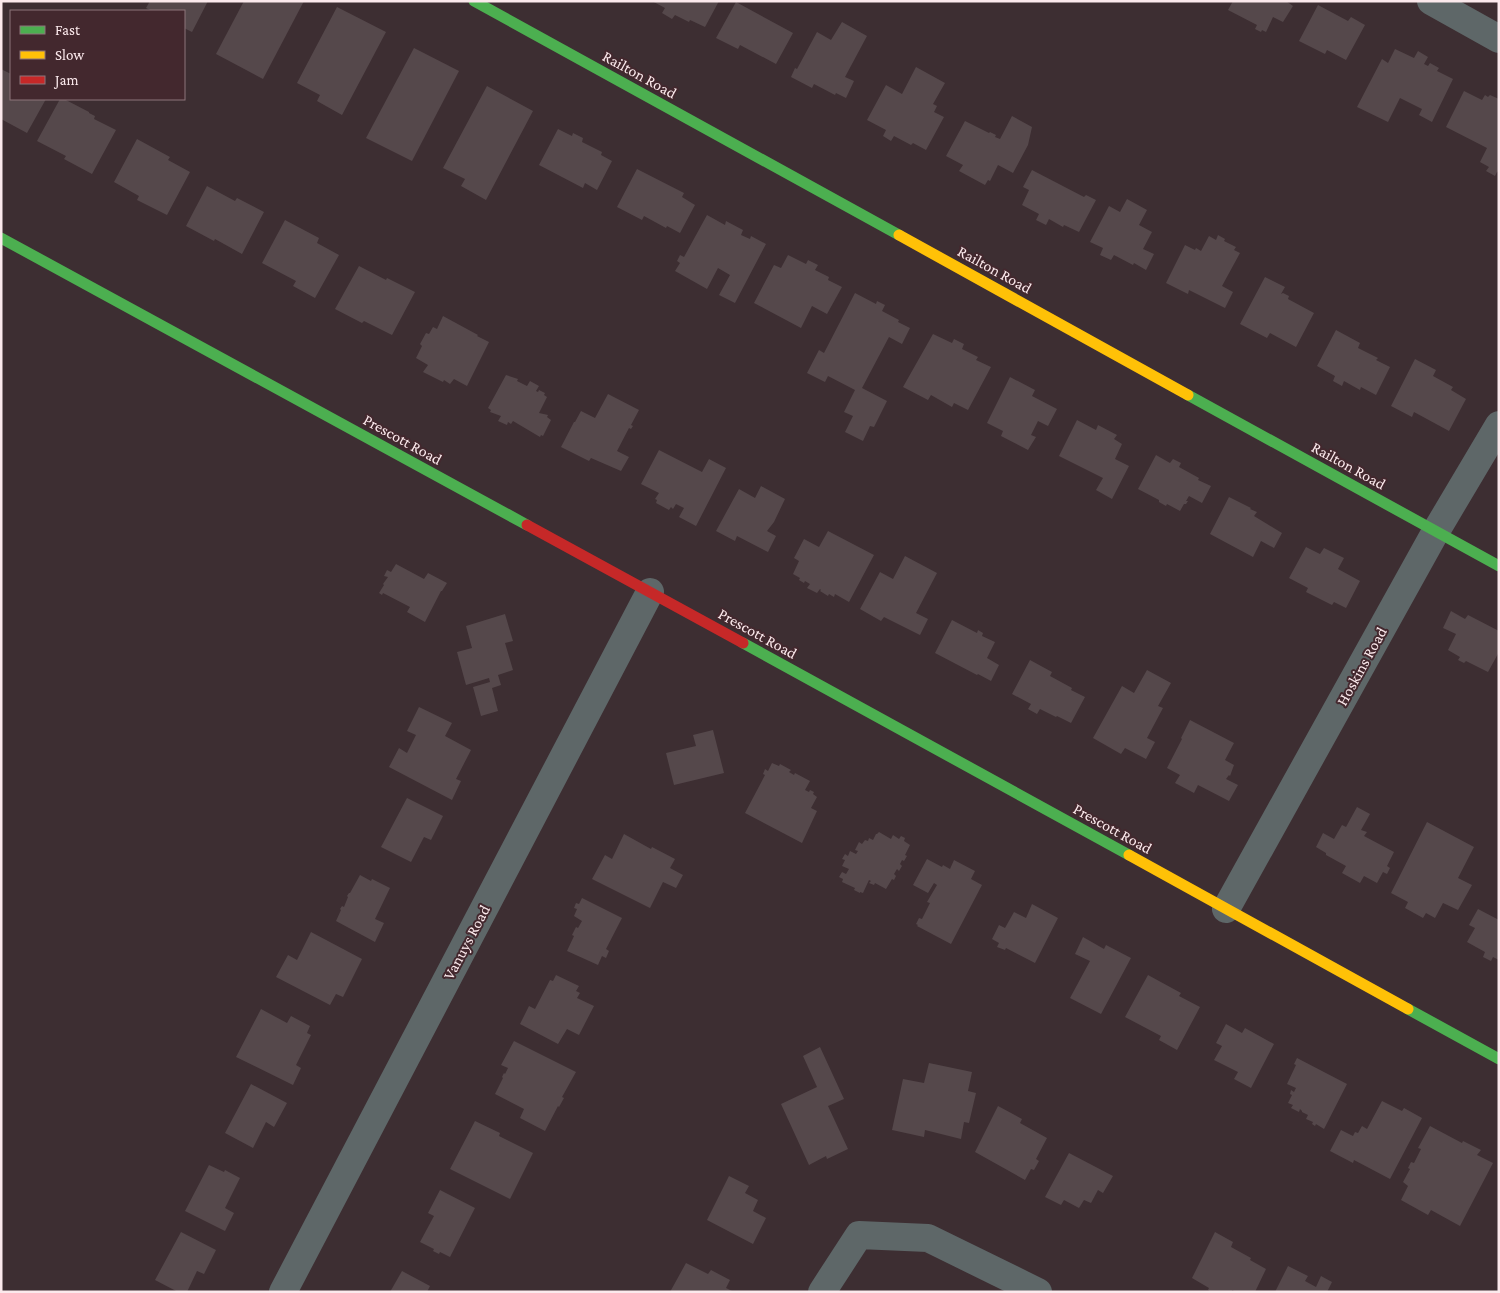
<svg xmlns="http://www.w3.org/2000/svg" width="1500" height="1293" font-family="'Crimson Pro',serif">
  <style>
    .building { fill: #55484b }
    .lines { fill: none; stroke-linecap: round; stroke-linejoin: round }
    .street { stroke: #5e6768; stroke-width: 28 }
    .fast { stroke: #4caf50; stroke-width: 11 }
    .slow { stroke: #ffc107; stroke-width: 11 }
    .jam { stroke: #c62828; stroke-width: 11 }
    .labels { text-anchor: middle; stroke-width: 4; stroke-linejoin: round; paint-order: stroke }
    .street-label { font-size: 16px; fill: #fbe9ec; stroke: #43282e }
  </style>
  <rect width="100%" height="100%" fill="#3d2e32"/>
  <g class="building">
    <path d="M150,1H208L192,32L184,28V11H152L146,8Z"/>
    <path d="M244,1H304L263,79L216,54Z"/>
    <path d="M652,1H719L705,27L690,20L689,22L675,15L672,19L662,13L665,8Z"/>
    <path d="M1233,1H1286L1293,6L1283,22L1273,17L1266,32L1262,30L1261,32L1255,29L1257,25L1228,10Z"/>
    <path d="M736,2L793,33L776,64L740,45L738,49L716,38Z"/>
    <path d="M1318,5L1348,21L1351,17L1365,25L1346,60L1327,50L1325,54L1299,41Z"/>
    <path d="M337,7L386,32L342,115L317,101L320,95L297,83Z"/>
    <path d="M842,22L867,36L845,77L854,81L846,98L836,93L835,95L814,84L812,88L791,77L795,68L797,69L817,32L831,40Z"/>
    <path d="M414,48L459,71L412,161L366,138Z"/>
    <path d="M1395,49L1414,58L1418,51L1428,57L1424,64L1428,66L1430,63L1439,68L1437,71L1453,79L1432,122L1419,115L1422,109L1400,98L1388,122L1357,107L1382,59L1388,63Z"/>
    <path d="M916,67L945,83L933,104L937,106L934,112L944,117L926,150L913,143L911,145L894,136L891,141L883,136L886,130L867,120L886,85L902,94Z"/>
    <path d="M1,69L11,74V99H46L27,133L1,119Z"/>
    <path d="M487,86L533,111L486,200L461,186L465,179L443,168Z"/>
    <path d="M1464,91L1482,100L1485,95L1488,97L1490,95L1499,99V171L1497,172L1495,176L1486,171L1489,167L1480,162L1487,148L1446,127Z"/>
    <path d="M60,99H64L89,112V113L95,116L94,119L116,130L92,174L64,159L66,156L37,141Z"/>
    <path d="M1012,116L1032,127L1028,145L1013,173L998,165L990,181L988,180L985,185L959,171L963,165L946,156L965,121L989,133L990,132L996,135L995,137L1000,139Z"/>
    <path d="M558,129L572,136L573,133L583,138L582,142L602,152L601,155L612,161L597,190L585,183L583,188L539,165Z"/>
    <path d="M137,139L170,157L168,160L190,172L167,215L137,200L139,196L114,182Z"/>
    <path d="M637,169L684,193L682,197L695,205L680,233L667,226L666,228L644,216L642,220L617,207Z"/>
    <path d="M1032,170L1084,197L1086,195L1096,200L1079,232L1064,225L1063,227L1049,219L1046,225L1036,220L1039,214L1022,205L1029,190L1023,187Z"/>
    <path d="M207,186L235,201L237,198L264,212L242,254L215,239L214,241L186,226Z"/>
    <path d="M1127,199L1147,210L1139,225L1152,232L1143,249L1154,254L1146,270L1134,263L1133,265L1114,255L1111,260L1100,255L1103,248L1090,242L1109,206L1120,212Z"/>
    <path d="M707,215L725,225L726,221L743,230L741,235L750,239L751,236L766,244L735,303L719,295L730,275L718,268L707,289L675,271L680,263L677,261L680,255L684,257Z"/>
    <path d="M285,220L319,238L317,243L339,255L315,298L293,286L296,281L262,263Z"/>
    <path d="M1218,235L1225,239L1224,241L1236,247L1234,250L1240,253L1222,286L1233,292L1225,308L1189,290L1188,294L1166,283L1185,245L1195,250L1196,248L1201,251L1209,236L1216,240Z"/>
    <path d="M788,255L806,264L808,260L818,265L815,270L829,277L828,280L842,287L827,314L812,306L801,328L754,303L774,265L781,268Z"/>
    <path d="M359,266L386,280L387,278L415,292L392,335L364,321L362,323L335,309Z"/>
    <path d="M1265,277L1285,287L1281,294L1283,293L1289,296L1288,299L1314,313L1296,347L1270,333L1267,338L1240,324Z"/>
    <path d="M855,293L876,304L877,301L885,305L882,311L899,320L898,322L910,328L902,344L889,337L862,388L887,401L874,427L870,426L863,441L845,432L853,416L844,412L855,390L828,376L825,382L807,373L819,350L824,353Z"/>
    <path d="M443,316L478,335L477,336L489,342L467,386L454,379L450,384L444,380L443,382L423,372L428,365L416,358L422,346L420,344L426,333L429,334L433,327L437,329Z"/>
    <path d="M1336,330L1360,343L1358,348L1378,358L1376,360L1390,367L1376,395L1361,387L1360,390L1344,381L1342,386L1333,381L1335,376L1317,366Z"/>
    <path d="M933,334L952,343L954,339L964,344L962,349L978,357L976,360L991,367L968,410L954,403L952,407L931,395L928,400L903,387Z"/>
    <path d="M1415,359L1436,370L1433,376L1453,387L1451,390L1466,399L1449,431L1414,412L1412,417L1391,406Z"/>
    <path d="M506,375L518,379L517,381L527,386L530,381L539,386L536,391L538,392L539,390L545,393L544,395L547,397L539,413L548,415L547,417L551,420L543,436L541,435L540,437L513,421L511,424L508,422L507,425L498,421L501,416L490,412L491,410L488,408Z"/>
    <path d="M1010,377L1035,390L1032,396L1057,409L1048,426L1038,421L1031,435L1036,437L1028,450L1001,436L1003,431L987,423Z"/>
    <path d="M608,394L639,410L631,425L633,426L631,429L629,428L617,451L629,457L621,471L591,458L589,461L561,447L574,422H575L581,411L595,418Z"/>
    <path d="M1077,420L1096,430L1098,425L1117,435L1114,439L1122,444L1115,459L1129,466L1112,499L1096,490L1103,478L1059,456Z"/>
    <path d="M659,450L702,472L709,459L726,468L696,526L679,517L684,508L676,504L673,509L671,507L669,510L656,503L657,500L655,499L659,493L641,484Z"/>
    <path d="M1156,455L1170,463L1173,459L1181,463L1179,467L1199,478L1198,480L1211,486L1202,503L1189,496L1186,501H1188L1186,504H1184L1180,511L1167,504L1166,506L1159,502V500L1138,489Z"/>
    <path d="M761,486L785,499L774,522L767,531L776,536L768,552L737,536L735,541L716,531L739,489L755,498Z"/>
    <path d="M1229,497L1251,508L1250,509L1257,512L1254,516L1282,533L1274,548L1261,541L1253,557L1210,534Z"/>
    <path d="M828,531L874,555L849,602L835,594L834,597L829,594L828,596L820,591L821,590L820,589L817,593L807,588L810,584L805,581L804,583L799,580L800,578L793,574L799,561L794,558L804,539L819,547Z"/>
    <path d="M1306,547L1320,554L1324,548L1344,558L1338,569L1360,581L1346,608L1334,602L1332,605L1306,592L1308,588L1289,578Z"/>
    <path d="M905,556L937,573L916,613L928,619L920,635L884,617L881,621L860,609L880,572L893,579Z"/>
    <path d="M396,564L424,579L428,573L447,583L442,591H441L425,622L407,612L410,607L383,593L382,595L379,593L384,585L383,584L388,577L384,576L387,570L391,572Z"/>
    <path d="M1451,611L1465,619L1468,615L1499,631V652L1488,672L1466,661L1464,663L1458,660L1460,657L1448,650L1456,634L1443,628Z"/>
    <path d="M505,614L513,641L505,643L513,670L498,675L501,685L492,688L498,711L481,716L473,687L490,682L489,678L466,685L457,652L472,648L466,626Z"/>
    <path d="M952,620L977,633L978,630L983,633L982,636L995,642L987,658L999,665L991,681L978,674L977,675L935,653Z"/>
    <path d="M1030,660L1052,672L1050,676L1072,688L1071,690L1085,697L1071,723L1057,716L1056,717L1040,709L1037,714L1028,709L1031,704L1012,694Z"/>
    <path d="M1147,670L1171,683L1158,706L1163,708L1147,738L1155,742L1146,759L1125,748L1121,754L1093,738L1122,686L1134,693Z"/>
    <path d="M419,707L452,723L445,736L471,750L456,779L461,781L452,800L389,767L399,748L407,753L416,735L407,731Z"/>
    <path d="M1190,720L1234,743L1225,760L1234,765L1230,776L1229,775L1226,779L1238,785L1229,801L1198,785L1194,793L1175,783L1180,775L1167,768L1182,739L1181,738Z"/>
    <path d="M713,730L724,773L674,785L666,753L696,746L693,735Z"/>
    <path d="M772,763L779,766L780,764L791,770L789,772L794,775L795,773L810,781L805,790L809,792L810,790L814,792L813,794L817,797L811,808L817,811L802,843L745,813L765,775L763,774L765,769L768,771Z"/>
    <path d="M407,798L443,816L431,840L424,837L411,862L381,847Z"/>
    <path d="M1357,807L1370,814L1361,830L1367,832L1364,836L1394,852L1387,866L1390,868L1387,874L1383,872L1377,883L1364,876L1360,883L1342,873L1346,866L1326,855V853L1316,847L1323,833L1334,839L1342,825L1346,827Z"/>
    <path d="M1427,822L1474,847L1458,878L1472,885L1458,910L1443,903L1435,918L1426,913L1423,918L1405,908L1408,902L1391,893Z"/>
    <path d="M879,832L891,839L893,835L899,839L901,836L905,838L904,841L910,845L905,855L907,856L904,861L902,860L900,864L902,866L899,871L897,869L894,874L896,876L894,880L892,879L886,889L875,883L874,885L869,883L871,881L869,880L863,893L860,892V893L854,890L855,888L842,882L843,879L839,877L842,872L846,874L849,869L842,866L845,860L842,859L845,854L848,856L850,851L856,854L858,851L855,850L859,842L862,844L865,840L868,841L869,838L873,840L876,834H877Z"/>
    <path d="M624,834L651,849L652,847L675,859L670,868L683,875L676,888L663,882L650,908L592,879L605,855L612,859Z"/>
    <path d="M927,859L942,867L943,865L950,869L954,860L975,871L971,879L982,885L951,944L917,926L918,925L916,924L919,918L922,919L930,903L927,902L937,885L934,883L928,893L913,885Z"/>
    <path d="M360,875L371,881L372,879L390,888L375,919L384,923L375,942L336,921L341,910L340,909L342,906L344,907L348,897L347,896L349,893H350Z"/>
    <path d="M582,898L622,918L606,949L609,951L606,958L602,956L598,965L567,951L574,936L572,935L576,927L578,928L582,921L574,916L577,909L574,908L576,903L579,904Z"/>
    <path d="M1032,904L1058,918L1035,963L1006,948L1005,950L997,947L999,943L992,939L999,925L1005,928L1014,912L1026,918Z"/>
    <path d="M1478,909L1499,920V960L1493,957L1491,961L1483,957L1485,952L1467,942L1475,928L1469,925Z"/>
    <path d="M311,932L362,959L343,997L336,994L330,1005L276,977L288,955L297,960Z"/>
    <path d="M1083,937L1104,949L1106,945L1131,958L1101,1014L1070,998L1090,961L1075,954Z"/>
    <path d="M556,975L579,986L576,991L580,993L577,998L594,1006L579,1035L567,1029L558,1044L520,1024L529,1006L535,1009L550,980L553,981Z"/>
    <path d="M1148,975L1181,993L1179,996L1200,1007L1177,1050L1159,1040L1161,1036L1125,1017Z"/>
    <path d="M261,1009L287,1023L291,1016L310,1026L307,1033L311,1035L296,1065L301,1068L293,1085L236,1057Z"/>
    <path d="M1226,1024L1242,1033L1245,1028L1274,1044L1251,1088L1234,1079L1238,1072L1214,1060L1222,1046L1216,1043Z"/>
    <path d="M514,1041L576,1072L562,1097L564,1098L559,1107L558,1106L545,1131L520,1118L524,1109L495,1094L503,1078L502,1077L504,1073L505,1074L508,1068L501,1065Z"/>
    <path d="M820,1047L844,1099L828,1106L848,1149L827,1159L826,1156L809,1165L781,1104L817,1087L803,1056Z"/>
    <path d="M1297,1058L1347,1084L1324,1129L1316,1124L1315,1126L1312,1124L1313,1122L1306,1119L1308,1115L1302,1112V1111L1300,1109L1299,1112L1291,1108L1293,1105L1288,1103L1292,1095L1290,1094L1291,1090L1294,1092L1296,1088L1287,1084L1296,1065L1294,1064Z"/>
    <path d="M929,1063L972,1072L968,1091L976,1093L969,1123L964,1122L961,1139L925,1130L924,1137L892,1130L903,1079L924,1083Z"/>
    <path d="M251,1084L287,1103L274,1127L266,1122L253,1148L225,1133Z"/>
    <path d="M1382,1101L1402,1111L1404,1108L1422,1118L1390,1179L1354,1160L1353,1163L1330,1151L1341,1130L1353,1136L1355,1132L1358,1133L1362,1126L1367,1129Z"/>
    <path d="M998,1106L1022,1119L1020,1123L1047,1138L1036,1159L1039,1161L1034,1170L1031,1169L1025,1180L975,1152Z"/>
    <path d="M475,1121L500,1133L499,1136L533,1153L510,1199L450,1169Z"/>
    <path d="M1430,1126L1462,1143L1463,1141L1481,1150L1477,1155L1493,1163L1460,1226L1431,1210L1428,1215L1401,1200L1408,1186L1403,1182L1410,1169L1408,1168L1411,1162L1414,1163L1421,1149L1418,1148Z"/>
    <path d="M1069,1153L1113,1176L1103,1193L1098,1190L1091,1203L1084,1200L1079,1208L1064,1200L1061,1205L1045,1197Z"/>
    <path d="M209,1165L224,1172L225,1170L240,1178L225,1208L234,1213L225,1231L185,1211Z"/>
    <path d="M729,1176L749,1186L745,1193L758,1200L753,1211L766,1218L753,1244L707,1220Z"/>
    <path d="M440,1190L475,1208L450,1257L440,1252L439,1254L433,1251L434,1249L420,1242L434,1216L428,1213Z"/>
    <path d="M181,1232L216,1250L204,1274L197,1271L187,1292H178L155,1280Z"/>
    <path d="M1215,1232L1233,1242L1231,1247L1251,1258L1250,1260L1266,1269L1255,1292H1236L1232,1290V1292H1211L1208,1290L1209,1288L1192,1278Z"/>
    <path d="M686,1263L708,1274L711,1270L730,1280L726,1288L734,1292H670Z"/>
    <path d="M1288,1266L1308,1276L1305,1281L1316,1287L1321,1276L1332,1282L1327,1292H1275Z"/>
    <path d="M402,1271L430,1286L427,1292H390Z"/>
  </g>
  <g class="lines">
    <g class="street">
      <path d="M1431,1L1499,39"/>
      <path d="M1226,909L1436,531L1499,425"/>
      <path d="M283,1292L650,592"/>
      <path d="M822,1292L859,1235L928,1238L1038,1292"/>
    </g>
    <g class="fast">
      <path d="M474,1L899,235"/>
      <path d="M1,238L527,525"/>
      <path d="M1188,395L1499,566"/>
      <path d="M743,643L1129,855"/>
      <path d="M1408,1009L1499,1059"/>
    </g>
    <g class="slow">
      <path d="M899,235L1188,395"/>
      <path d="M1129,855L1408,1009"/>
    </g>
    <path class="jam" d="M527,525L743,643"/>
  </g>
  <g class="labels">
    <g class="street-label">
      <text transform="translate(640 74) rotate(29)" y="6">Railton Road</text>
      <text transform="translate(995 269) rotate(29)" y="6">Railton Road</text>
      <text transform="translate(403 439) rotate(29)" y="6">Prescott Road</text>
      <text transform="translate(1349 465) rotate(29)" y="6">Railton Road</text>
      <text transform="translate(758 633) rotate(29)" y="6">Prescott Road</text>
      <text transform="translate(1361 666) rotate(-61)" y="6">Hoskins Road</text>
      <text transform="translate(1113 828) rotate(29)" y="6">Prescott Road</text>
      <text transform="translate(466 942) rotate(-62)" y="6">Vanuys Road</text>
    </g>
  </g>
  <rect width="1500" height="1293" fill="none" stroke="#fbe9ec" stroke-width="5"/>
  <rect x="10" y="10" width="175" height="90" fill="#43282e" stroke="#8d757a"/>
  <rect x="20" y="26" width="25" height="8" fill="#4caf50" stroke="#8d757a"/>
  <text x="55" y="35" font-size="15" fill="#fbe9ec">Fast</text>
  <rect x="20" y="51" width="25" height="8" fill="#ffc107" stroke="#8d757a"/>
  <text x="55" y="60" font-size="15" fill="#fbe9ec">Slow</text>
  <rect x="20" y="76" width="25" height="8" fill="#c62828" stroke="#8d757a"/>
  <text x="55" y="85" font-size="15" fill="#fbe9ec">Jam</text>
</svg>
